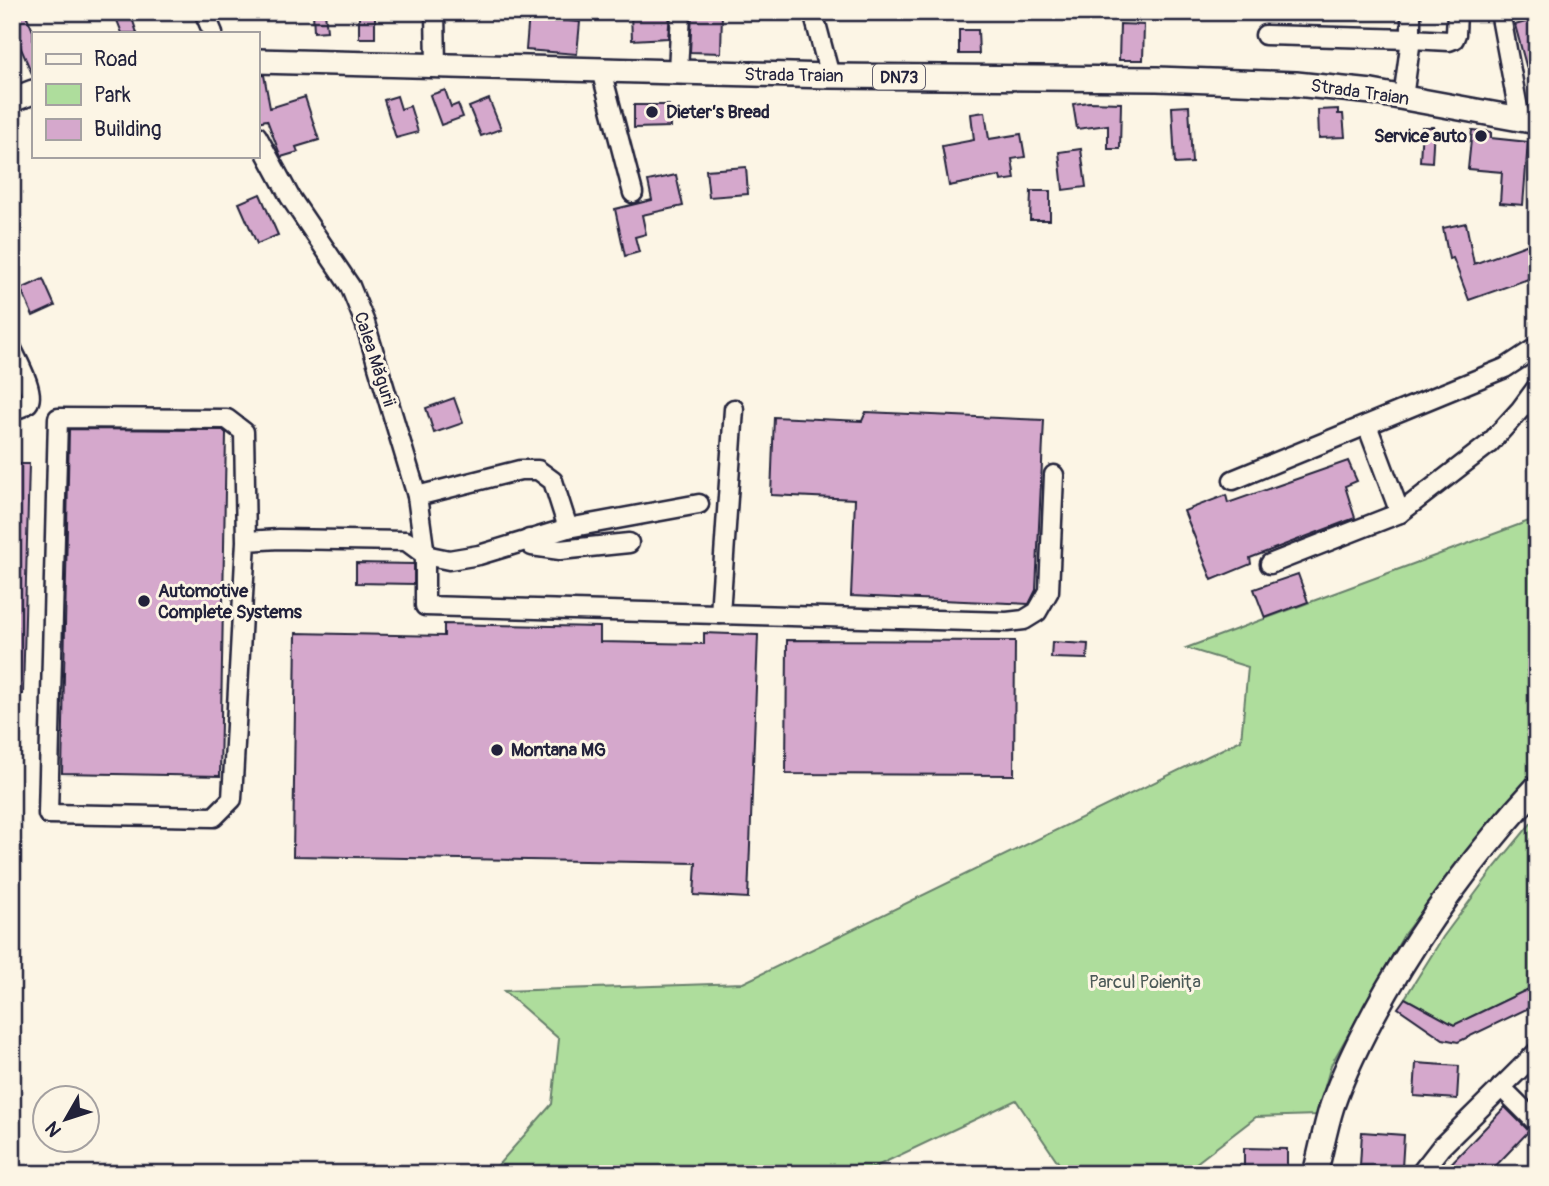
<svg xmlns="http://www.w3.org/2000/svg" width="1549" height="1186" font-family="Pangolin,sans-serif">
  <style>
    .green { fill: #aedd9c; stroke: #68806c; stroke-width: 2 }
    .building { fill: #d5a8cc; stroke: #22223b; stroke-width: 2 }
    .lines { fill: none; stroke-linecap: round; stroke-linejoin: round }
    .minor-casing { stroke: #22223b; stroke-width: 23 }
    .major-casing { stroke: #22223b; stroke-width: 28 }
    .minor { stroke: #fcf5e5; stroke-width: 18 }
    .major { stroke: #fcf5e5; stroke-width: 23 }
    .poi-dot { fill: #22223b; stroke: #fcf5e5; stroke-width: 2.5 }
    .labels { text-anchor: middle; stroke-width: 6; stroke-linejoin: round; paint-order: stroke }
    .shield { fill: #fcf5e5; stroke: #63616e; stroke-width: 2 }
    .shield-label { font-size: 16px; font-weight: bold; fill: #22223b }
    .street-label { font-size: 18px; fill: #22223b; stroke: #fcf5e5 }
    .poi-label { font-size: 18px; font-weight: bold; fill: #22223b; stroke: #fcf5e5; text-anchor: start }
    .park-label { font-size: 18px; fill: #4c5a58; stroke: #fcf5e5 }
  </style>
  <rect width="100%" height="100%" fill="#fcf5e5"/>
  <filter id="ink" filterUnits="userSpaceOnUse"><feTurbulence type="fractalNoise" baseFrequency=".0143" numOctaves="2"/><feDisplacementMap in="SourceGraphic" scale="14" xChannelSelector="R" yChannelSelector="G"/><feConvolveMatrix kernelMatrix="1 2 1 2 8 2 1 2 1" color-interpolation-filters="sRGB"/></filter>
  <g filter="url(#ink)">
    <g class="green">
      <path d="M1537,518V663L1527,671L1537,687V774L1478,837L1405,933L1331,1065L1317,1115L1256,1117L1182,1174H1066L1016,1100L860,1174H490L552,1104L559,1039L504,991L743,983L1241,740L1248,667L1186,648Z"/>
      <path d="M1537,816V985L1454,1025L1405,998L1443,937L1495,867Z"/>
    </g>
    <g class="building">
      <path d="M19,12H25L33,31V76L12,28V15Z"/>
      <path d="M124,12H130L137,33H122L115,15Z"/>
      <path d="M313,12H325L327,31L314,32Z"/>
      <rect x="359" y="12" width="16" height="26"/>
      <path d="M631,12H670L668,38L632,40Z"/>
      <path d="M692,12H722L721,53L690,52Z"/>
      <path d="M529,13L548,14L547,19L580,22L577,54L526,50Z"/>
      <path d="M1537,19V67L1527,69L1515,25Z"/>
      <path d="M1120,24L1144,25L1143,60H1119Z"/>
      <path d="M959,30H978L979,54H959Z"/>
      <path d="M264,75L270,108L305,97L319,140L296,147L298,152L281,157L267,120L257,122V76Z"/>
      <path d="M445,90L451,107L458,104L463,117L441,125L430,95Z"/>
      <path d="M397,96L401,109L410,106L418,132L396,138L384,100Z"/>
      <path d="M489,99L501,129L481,136L469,107Z"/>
      <path d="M1089,102L1121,103L1120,149H1108V125L1077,129L1073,104Z"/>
      <path d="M634,105H669L670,127L634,128Z"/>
      <path d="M1189,106L1192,163L1175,164L1172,107Z"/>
      <path d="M1338,109V114H1343L1345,137L1319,138L1318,110Z"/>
      <path d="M985,112L989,139L1021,134L1025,157L1012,159L1015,179L1001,181L1000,176L949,186L942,146L974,140L971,114Z"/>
      <path d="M1422,127H1434L1432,162L1420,161Z"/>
      <path d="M1472,130L1491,132V138L1528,142L1523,205L1500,203L1502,172L1468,169Z"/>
      <path d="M1081,149L1086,187L1063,190L1059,152Z"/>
      <path d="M746,167L748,194L709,197L706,170Z"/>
      <path d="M676,175L683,206L642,215L646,234L635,237L639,252L625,256L615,209L652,200L648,181Z"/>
      <path d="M1031,191H1050V220H1030Z"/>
      <path d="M260,194L278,235L257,244L239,203Z"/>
      <path d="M1466,223L1474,264L1537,241V276L1469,300L1453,258L1449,259L1443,228Z"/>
      <path d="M43,279L55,306L33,316L21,289Z"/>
      <path d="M454,398L463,423L434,433L426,408Z"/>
      <path d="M866,412L1044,420L1036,590L1029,604L851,596L855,499L771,495L774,417L862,421Z"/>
      <path d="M69,429L223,430L226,433L220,776L62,773Z"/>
      <path d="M1348,461L1357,481L1345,486L1355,518L1250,558L1251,564L1212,580L1184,511L1226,495L1228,503Z"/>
      <path d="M12,464H29L23,694H12Z"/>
      <path d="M356,563L414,564V584L356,583Z"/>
      <path d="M1298,574L1308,602L1265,618L1254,589Z"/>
      <path d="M444,624L600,627V642L704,644V633L758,635L748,898L694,895L696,863L293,856L296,633L444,636Z"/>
      <path d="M787,640L1015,641L1014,775L786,774Z"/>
      <path d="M1052,642L1088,644L1087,659L1051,658Z"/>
      <path d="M1537,985V1004L1458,1042L1443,1039L1398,1008L1405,998L1454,1025Z"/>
      <path d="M1416,1063L1459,1066L1457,1099L1414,1096Z"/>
      <path d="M1505,1107L1529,1131L1488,1174H1441Z"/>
      <path d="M1362,1132L1404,1135L1402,1168L1360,1166Z"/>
      <path d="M1244,1148L1287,1149V1174H1244Z"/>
    </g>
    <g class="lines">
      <defs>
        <g id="minor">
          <path d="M204,12L213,33"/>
          <path d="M435,12L436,65"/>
          <path d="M813,12L830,76"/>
          <path d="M1411,12V39L1449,41L1454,39L1456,34L1457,12"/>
          <path d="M1500,12L1520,119"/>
          <path d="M1265,35L1411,39L1403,98"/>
          <path d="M601,70L633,193"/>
          <path d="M678,72L681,12"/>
          <path d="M257,136L290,197L350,286L365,323L417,496L425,555V606L1007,622L1024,620L1037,612L1049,591L1054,475"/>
          <path d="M12,349C17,360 36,393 28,403C24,407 17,409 12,410"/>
          <path d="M1367,425L1400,513"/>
          <path d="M1233,480L1505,368L1537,347"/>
          <path d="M417,496L520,470H538L553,481L568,528"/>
          <path d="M529,539L532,546L560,550L629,543"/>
          <path d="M246,541L244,432L227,419L58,418L48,814L214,817L232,799L246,541L279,539L406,541L425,555L449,560L479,555L568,528L699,504"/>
          <path d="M1270,564L1400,513L1489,444L1520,410L1537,387"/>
          <path d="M720,614L734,409"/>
          <path d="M1501,1087L1537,1123"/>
          <path d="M1420,1174L1441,1147L1537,1052"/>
        </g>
        <g id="major">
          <path d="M257,61L830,76L1157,79L1296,84L1372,92L1537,122"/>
          <path d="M12,100L33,92"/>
          <path d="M1315,1174C1321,1151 1325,1128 1332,1106C1346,1065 1366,1027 1387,990C1429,917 1480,849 1537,787"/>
        </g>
      </defs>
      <use href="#minor" class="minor-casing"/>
      <use href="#major" class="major-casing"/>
      <use href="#minor" class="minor"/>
      <use href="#major" class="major"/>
    </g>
  </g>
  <g class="poi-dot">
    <circle cx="652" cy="112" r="7"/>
    <circle cx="1481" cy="136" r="7"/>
    <circle cx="144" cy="601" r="7"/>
    <circle cx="497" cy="750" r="7"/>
  </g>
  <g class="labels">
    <rect class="shield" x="873" y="64.5" width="52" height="25" rx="5"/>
    <g class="shield-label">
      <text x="899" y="83">DN73</text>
    </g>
    <g class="street-label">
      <text transform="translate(794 75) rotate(1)" y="6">Strada Traian</text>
      <text transform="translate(1360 92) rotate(8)" y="6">Strada Traian</text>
      <text transform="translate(375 359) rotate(72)" y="6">Calea Măgurii</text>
    </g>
    <g class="poi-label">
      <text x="666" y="118">Dieter’s Bread</text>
      <text x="1467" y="142" text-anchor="end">Service auto</text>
      <text x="158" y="597">Automotive<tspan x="158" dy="21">Complete Systems</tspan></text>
      <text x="511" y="756">Montana MG</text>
    </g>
    <g class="park-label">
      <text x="1145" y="988">Parcul Poieniţa</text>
    </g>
  </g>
  <rect width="1549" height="1186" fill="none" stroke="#fcf5e5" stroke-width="42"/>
  <rect x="21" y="21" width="1507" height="1144" fill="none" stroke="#22223b" stroke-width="2.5" filter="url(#ink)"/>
  <rect x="32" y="32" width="228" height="126" fill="#fcf5e5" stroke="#a5a1a1" stroke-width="2"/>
  <rect x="46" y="54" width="35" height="10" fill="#fcf5e5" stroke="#a5a1a1" stroke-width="2"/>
  <text x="94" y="66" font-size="21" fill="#22223b">Road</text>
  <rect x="46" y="84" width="35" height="21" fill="#aedd9c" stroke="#a5a1a1" stroke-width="2"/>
  <text x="94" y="102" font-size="21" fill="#22223b">Park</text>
  <rect x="46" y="119" width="35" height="21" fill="#d5a8cc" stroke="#a5a1a1" stroke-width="2"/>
  <text x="94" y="136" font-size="21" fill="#22223b">Building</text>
  <g transform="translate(66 1119) rotate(231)"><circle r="33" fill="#fcf5e5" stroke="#a5a1a1" stroke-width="2"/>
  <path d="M0-5L12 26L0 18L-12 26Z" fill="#22223b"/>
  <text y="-10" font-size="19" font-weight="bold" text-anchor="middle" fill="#22223b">N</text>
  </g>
</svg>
